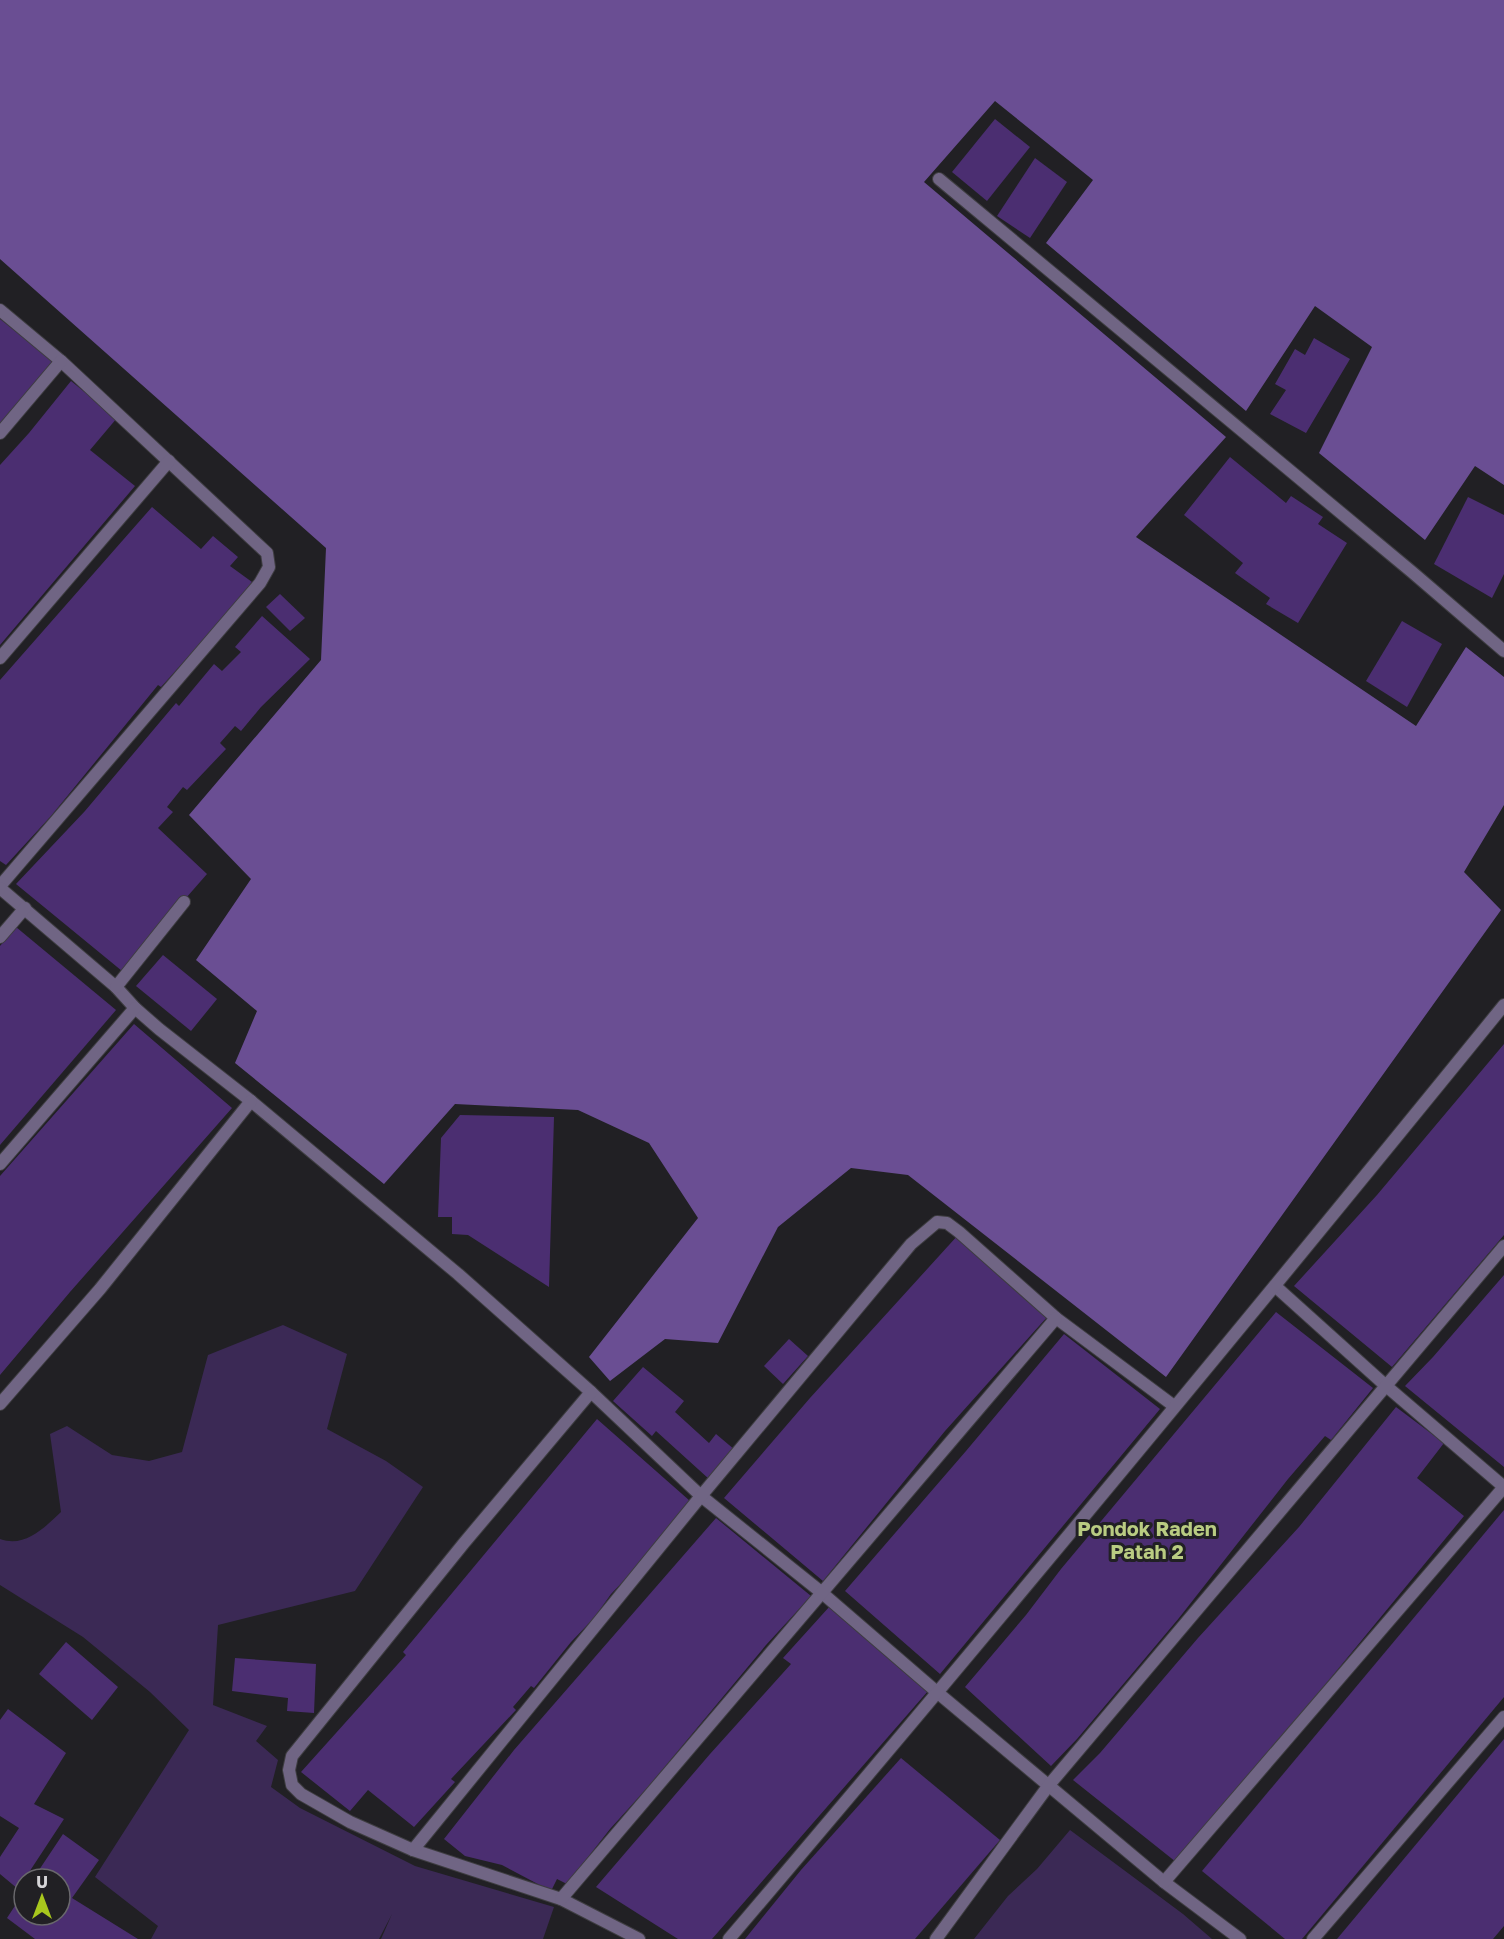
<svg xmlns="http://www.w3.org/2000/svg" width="1504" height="1939" font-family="'Golos Text',sans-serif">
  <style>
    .green { fill: #3b2955 }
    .water { fill: #6a4e93 }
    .building { fill: #4b2e71 }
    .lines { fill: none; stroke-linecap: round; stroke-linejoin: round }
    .minor-casing { stroke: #3e3d41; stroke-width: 14 }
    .minor { stroke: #706584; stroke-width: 12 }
    .labels { text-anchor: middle; stroke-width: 6; stroke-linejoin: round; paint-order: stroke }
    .neighbourhood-label { font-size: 20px; font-weight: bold; fill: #b9cc82; stroke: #212024 }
  </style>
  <rect width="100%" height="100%" fill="#212024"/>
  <g class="green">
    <path d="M283,1325L347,1354L327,1429L386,1461L423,1487L355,1591L218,1625L213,1705L267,1726L256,1741L278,1760L271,1787L300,1808L415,1866L554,1907L543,1939H381L392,1914L379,1939H151L158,1926L95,1877L189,1730L150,1692L83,1637L0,1585V1539C25,1548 44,1528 61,1512L50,1434L67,1426L112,1455L149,1461L182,1452L208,1355Z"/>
    <path d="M1070,1830L1183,1914L1212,1939H974L1008,1896L1037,1869Z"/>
  </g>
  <path class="water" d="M0,0H1504V485L1475,466L1425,540L1319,453L1372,347L1315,306L1246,411L1046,243L1093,180L995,101L924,182L1226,437L1136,537L1416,726L1466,647L1504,677V805L1464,872L1501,910L1166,1377L908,1175L851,1168L778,1227L718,1343L665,1339L610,1381L589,1357L698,1218L649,1143L578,1110L455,1104L384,1184L235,1063L257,1011L196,960L251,879L189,815L321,660L326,548L0,259Z"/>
  <g class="building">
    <path d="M995,119L1030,147L987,201L952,172Z"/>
    <path d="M1035,158L1067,182L1030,238L997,216Z"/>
    <path d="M0,319L54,361L0,424Z"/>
    <path d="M1314,338L1350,359L1306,433L1270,414L1286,390L1275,384L1295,349L1305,355Z"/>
    <path d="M71,381L117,418L90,450L135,486L0,645V465L29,433Z"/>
    <path d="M1230,457L1286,503L1291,496L1323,517L1318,524L1347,543L1298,623L1266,604L1270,598L1235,573L1243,563L1184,515Z"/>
    <path d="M1468,497L1504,515V574L1492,598L1434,564Z"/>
    <path d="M152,507L201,549L213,536L238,557L230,566L252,582L233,607L161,687L158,685L51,816L6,865L0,861V680Z"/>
    <path d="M280,594L305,618L290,631L266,607Z"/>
    <path d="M262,616L310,659L261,707L241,731L235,726L220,743L226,749L187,790L183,787L167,807L173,812L158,828L207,874L186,898L184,896L122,971L16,884L85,811L176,703L179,706L214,664L222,671L241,652L235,647Z"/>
    <path d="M1402,621L1442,644L1407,707L1366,681Z"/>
    <path d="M16,927L116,1010L0,1145V946Z"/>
    <path d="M163,955L217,999L191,1031L136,986Z"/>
    <path d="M134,1024L232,1108L70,1292L0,1375V1176Z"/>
    <path d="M1504,1044V1235L1392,1367L1294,1286L1377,1195Z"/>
    <path d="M460,1115L554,1117L549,1287L468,1235L452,1234V1217H438L441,1138Z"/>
    <path d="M959,1234L1048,1316L945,1431L823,1581L724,1498L810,1398Z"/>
    <path d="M1504,1275V1467L1405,1386L1433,1357Z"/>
    <path d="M1276,1312L1373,1388L1331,1440L1325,1436L1288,1479L1179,1618L1077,1739L1051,1766L965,1687L1026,1615L1061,1569Z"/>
    <path d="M1064,1334L1160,1409L940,1674L845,1591L966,1451Z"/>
    <path d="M789,1339L808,1356L783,1384L764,1366Z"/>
    <path d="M643,1367L684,1401L675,1412L709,1443L716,1434L735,1450L709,1479L656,1431L652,1436L613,1401Z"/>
    <path d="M1396,1407L1444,1443L1417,1478L1464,1516L1315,1697L1176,1862L1073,1780L1100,1753L1198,1638L1299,1527Z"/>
    <path d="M597,1419L690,1501L632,1572L611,1594L594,1618L571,1642L534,1688L531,1686L513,1707L516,1710L451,1779L455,1782L414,1827L368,1790L350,1811L301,1772L406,1655L403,1652Z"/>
    <path d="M1504,1510V1697L1302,1939H1285L1202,1871Z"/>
    <path d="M716,1518L811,1596L766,1645L648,1787L610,1829L567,1884L557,1879L551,1891L502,1865L465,1856L444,1839L514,1750Z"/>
    <path d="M830,1606L928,1691L712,1939H678L596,1887L710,1754L791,1664L783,1658Z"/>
    <path d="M66,1642L118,1687L92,1720L39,1674Z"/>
    <path d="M235,1658L316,1664L314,1713L287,1711L288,1698L232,1691Z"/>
    <path d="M8,1709L66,1753L34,1804L64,1819L18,1889L0,1874V1857L19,1828L0,1816V1720Z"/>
    <path d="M1504,1739V1926L1493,1939H1337Z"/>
    <path d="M901,1758L1000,1840L915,1939H745L801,1870Z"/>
    <path d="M63,1834L99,1860L72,1898L138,1939H35L7,1918L24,1892V1915H60V1879H33Z"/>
  </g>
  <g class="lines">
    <defs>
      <g id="minor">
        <path d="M939,179L1412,572L1504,651"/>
        <path d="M0,310L61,361L267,553L269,567L260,583L0,886"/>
        <path d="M0,433L61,361"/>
        <path d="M0,658L169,461"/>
        <path d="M0,888L116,987L135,1008L159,1029L251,1101L458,1274L591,1392L701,1496L821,1592L938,1693L1164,1882L1240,1939"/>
        <path d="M0,937L25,908"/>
        <path d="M116,987L184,902"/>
        <path d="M0,1164L135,1008"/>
        <path d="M1275,1286L1385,1385L1504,1487"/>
        <path d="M591,1392L464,1543L292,1756L289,1770L292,1785L301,1794L350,1822L413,1850L561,1899L639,1939"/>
        <path d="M0,1404L100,1289L251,1101"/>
        <path d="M413,1850L701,1496L911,1244L937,1222L947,1223L959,1232L1056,1318L1174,1406"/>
        <path d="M1164,1882L1504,1487"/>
        <path d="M561,1899L1056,1318"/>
        <path d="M729,1939C991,1631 1249,1319 1504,1005"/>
        <path d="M936,1939L1049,1785L1504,1246"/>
        <path d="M1313,1939L1504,1717"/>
      </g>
    </defs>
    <use href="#minor" class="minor-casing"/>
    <use href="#minor" class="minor"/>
  </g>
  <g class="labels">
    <g class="neighbourhood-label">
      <text x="1147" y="1536">Pondok Raden<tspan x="1147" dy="23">Patah 2</tspan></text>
    </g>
  </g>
  <g transform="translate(42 1897)"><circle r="28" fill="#212024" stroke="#69686c" stroke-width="1.5"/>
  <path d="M0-4.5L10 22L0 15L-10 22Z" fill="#a8c71d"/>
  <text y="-9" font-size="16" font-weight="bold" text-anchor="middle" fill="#d6d5d8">U</text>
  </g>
</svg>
